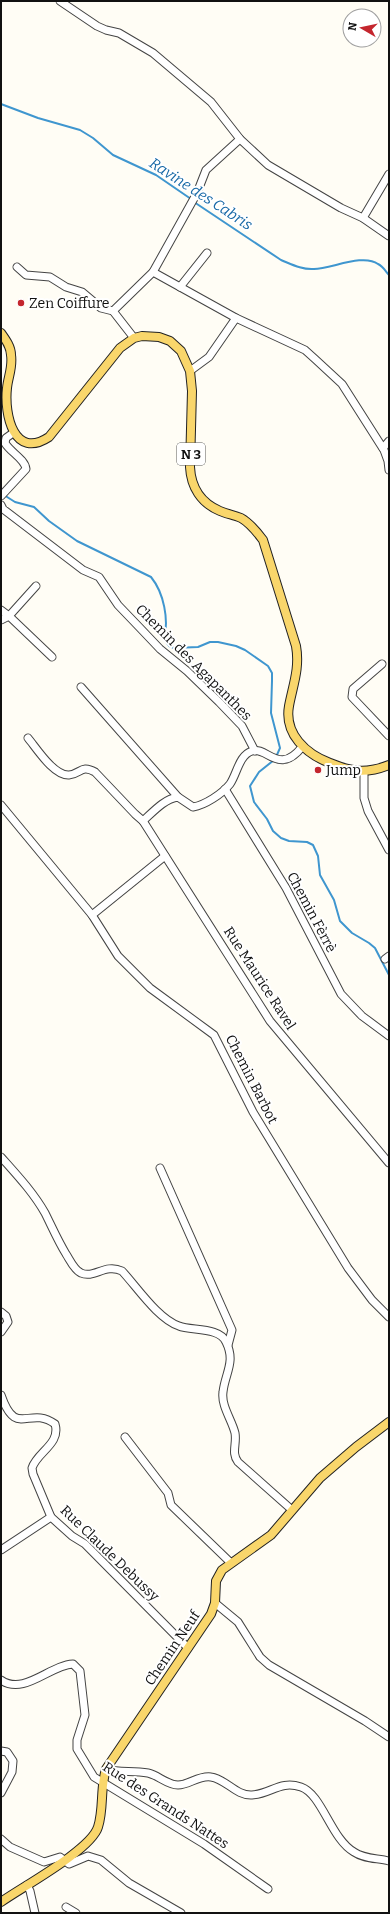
<svg xmlns="http://www.w3.org/2000/svg" width="390" height="1914" font-family="Bitter,serif">
  <style>
    .lines { fill: none; stroke-linecap: round; stroke-linejoin: round }
    .stream { stroke: #3f96cf; stroke-width: 2 }
    .minor-casing { stroke: #444; stroke-width: 9 }
    .major-casing { stroke: #222; stroke-width: 10 }
    .minor { stroke: #fff; stroke-width: 7 }
    .major { stroke: #f9d66b; stroke-width: 8 }
    .poi-dot { fill: #c4262e; stroke: #fff; stroke-width: 1.5 }
    .labels { text-anchor: middle; stroke-width: 4; stroke-linejoin: round; paint-order: stroke }
    .shield { fill: #fff; stroke: #585858; stroke-width: 1 }
    .shield-label { font-size: 13px; font-weight: bold; fill: #111 }
    .poi-label { font-size: 14px; fill: #111; stroke: #fff; text-anchor: start }
    .street-label { font-size: 14px; fill: #111; stroke: #fff }
    .water-label { font-size: 15px; font-style: italic; fill: #1768a6; stroke: #fff }
  </style>
  <rect width="100%" height="100%" fill="#fffdf5"/>
  <g class="lines">
    <g class="stream">
      <path d="M1,104L38,118L80,130L93,138L113,155L156,175L191,199"/>
      <path d="M194,202L281,260C291,264 302,270 314,269C331,269 363,253 378,264C383,266 386,272 389,275"/>
      <path d="M4,495L15,502L34,507L49,521L77,541L151,577C164,593 169,620 164,639L169,646L174,648L198,647L210,642H218L236,646L245,650L268,666L272,673V681L271,713L280,748L276,757"/>
      <path d="M274,760L259,772L250,786L254,802L267,819L273,831L281,838L289,841L307,842L313,845L318,856L320,875L334,900L340,921L352,933L369,943L375,948L389,975"/>
    </g>
    <defs>
      <g id="minor">
        <path d="M60,1L97,26L106,30L119,33L153,53L211,102L240,139L268,165L341,208L363,218L389,236"/>
        <path d="M363,218L389,174"/>
        <path d="M17,267L26,275L50,277L66,287L82,292L101,308L113,311L153,272L197,193L206,170L240,139"/>
        <path d="M153,272L236,318"/>
        <path d="M180,287L207,253"/>
        <path d="M113,311L134,338"/>
        <path d="M190,371L209,357L236,318L305,350L315,359L342,384L384,450L388,461L389,470"/>
        <path d="M383,448L389,441"/>
        <path d="M1,496L26,469C25,459 10,452 5,443L6,438L13,433"/>
        <path d="M1,505L3,509L83,570L99,577L118,605L141,629L160,649L187,671L219,702L242,726L255,751"/>
        <path d="M1,610L9,616L52,657"/>
        <path d="M1,620L9,616L36,586"/>
        <path d="M382,664L353,689L352,697L389,736"/>
        <path d="M81,687L178,797"/>
        <path d="M28,738C37,749 54,776 69,775C81,774 81,764 95,772L135,814L143,821C153,812 164,799 178,797L193,807C205,805 222,794 230,784C237,774 239,755 252,751C267,746 279,776 302,747"/>
        <path d="M364,772V798L368,811L389,850"/>
        <path d="M225,789L286,888L341,994L362,1016L389,1036"/>
        <path d="M1,805L92,915L118,956L150,988L214,1035L253,1112L348,1268L372,1300L389,1317"/>
        <path d="M143,821L270,1021L389,1163"/>
        <path d="M92,915L165,856"/>
        <path d="M385,959L389,956"/>
        <path d="M1,1157C17,1175 33,1192 45,1213C52,1227 58,1241 66,1254C70,1260 74,1270 81,1273C94,1279 105,1263 122,1271C137,1287 158,1319 179,1326C191,1331 220,1327 226,1342C236,1362 225,1373 223,1392C221,1406 232,1420 235,1433C237,1444 231,1453 238,1462L292,1510"/>
        <path d="M160,1168L232,1330L228,1345"/>
        <path d="M1,1312L6,1316L8,1322L1,1332"/>
        <path d="M1,1395C16,1439 29,1405 55,1424C61,1444 37,1452 32,1468L33,1474L51,1517L72,1536L85,1544L188,1648"/>
        <path d="M125,1437L168,1493L171,1505L231,1563"/>
        <path d="M1,1550L51,1517"/>
        <path d="M215,1603L238,1622L260,1657L269,1665L365,1721L389,1737"/>
        <path d="M1,1680C24,1696 50,1665 73,1664L80,1671L85,1715L77,1740V1749L94,1777L204,1844L268,1889"/>
        <path d="M1,1751L7,1752L13,1761L12,1772L1,1793"/>
        <path d="M106,1769C120,1773 133,1770 148,1773C158,1775 167,1785 178,1785C189,1785 199,1775 211,1777C226,1779 236,1796 252,1795C271,1794 280,1780 301,1787C322,1794 331,1839 354,1852C364,1859 377,1858 389,1861"/>
        <path d="M1,1839L10,1847L44,1862L60,1857L69,1864L88,1856L101,1860L129,1883L181,1913"/>
        <path d="M27,1885L30,1891L35,1913"/>
        <path d="M66,1907L76,1913"/>
      </g>
      <g id="major">
        <path d="M1,333C6,340 11,347 11,355C13,367 8,377 7,388C4,415 14,460 49,437L120,348L134,338L142,336L159,337L170,341L181,351L190,371L192,391L190,467C191,487 201,503 220,511C227,514 234,515 241,518C250,523 257,532 263,540L296,646C300,668 293,685 289,706C284,734 306,754 330,763C352,772 366,774 389,765"/>
        <path d="M1,1902C22,1887 91,1850 98,1827C104,1809 100,1788 106,1769L211,1614L215,1603L216,1581L222,1570L271,1535L320,1478L356,1447L389,1422"/>
      </g>
    </defs>
    <use href="#minor" class="minor-casing"/>
    <use href="#major" class="major-casing"/>
    <use href="#minor" class="minor"/>
    <use href="#major" class="major"/>
  </g>
  <g class="poi-dot">
    <circle cx="21" cy="303" r="4"/>
    <circle cx="318" cy="770" r="4"/>
  </g>
  <g class="labels">
    <rect class="shield" x="177" y="443" width="28" height="22" rx="3"/>
    <g class="shield-label">
      <text x="191" y="459">N 3</text>
    </g>
    <g class="poi-label">
      <text x="29" y="308">Zen Coiffure</text>
      <text x="326" y="775">Jump</text>
    </g>
    <g class="street-label">
      <text transform="translate(194 662) rotate(45)" y="5">Chemin des Agapanthes</text>
      <text transform="translate(312 912) rotate(62)" y="5">Chemin Fèrrè</text>
      <text transform="translate(260 978) rotate(57)" y="5">Rue Maurice Ravel</text>
      <text transform="translate(252 1079) rotate(63)" y="5">Chemin Barbot</text>
      <text transform="translate(110 1553) rotate(44)" y="5">Rue Claude Debussy</text>
      <text transform="translate(172 1648) rotate(-56)" y="5">Chemin Neuf</text>
      <text transform="translate(166 1805) rotate(33)" y="5">Rue des Grands Nattes</text>
    </g>
    <g class="water-label">
      <text transform="translate(201 194) rotate(33)" y="5">Ravine des Cabris</text>
    </g>
  </g>
  <rect width="390" height="1914" fill="none" stroke="#111111" stroke-width="4"/>
  <g transform="translate(362 28) rotate(279)"><circle r="19" fill="#ffffff" stroke="#a0a0a0"/>
  <path d="M0-3L7 15L0 10L-7 15Z" fill="#c4262e"/>
  <text y="-6" font-size="11" font-weight="bold" text-anchor="middle" fill="#111111">N</text>
  </g>
</svg>
